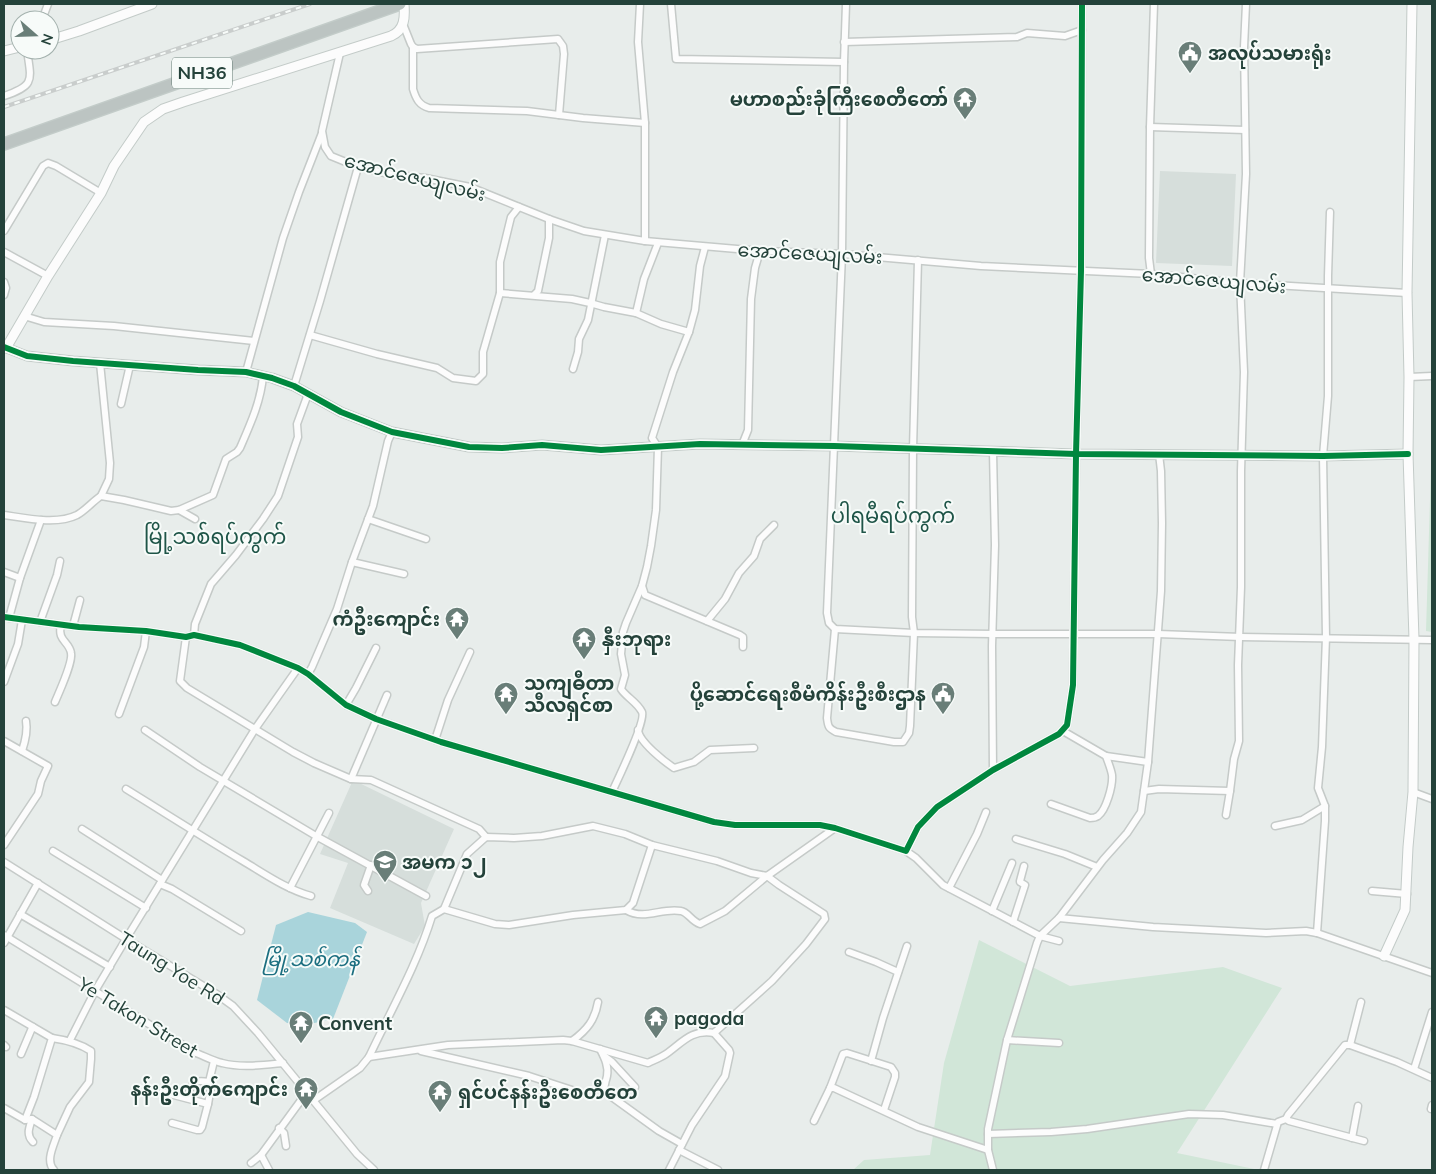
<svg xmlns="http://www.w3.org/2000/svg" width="1436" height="1174" font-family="Mulish,'Noto Sans Myanmar',sans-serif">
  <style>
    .built { fill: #d6dedb }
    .green { fill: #d1e6d8 }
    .water { fill: #a9d4db }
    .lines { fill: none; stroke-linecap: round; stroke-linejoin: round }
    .street-casing { stroke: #c5cac8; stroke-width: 9 }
    .secondary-casing { stroke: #c3cbc8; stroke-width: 11 }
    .highway-casing { stroke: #c3ccc9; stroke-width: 14 }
    .street { stroke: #fcfcfc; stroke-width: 6 }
    .secondary { stroke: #fcfcfc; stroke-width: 9 }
    .highway { stroke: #bcc4c2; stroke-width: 11 }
    .rail-casing { stroke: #c9cdcc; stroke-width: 4 }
    .rail { stroke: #f7fbf9; stroke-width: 2; stroke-dasharray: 5.5; stroke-linecap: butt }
    .cycleway-casing { stroke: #f7fbf9; stroke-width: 9 }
    .cycleway { stroke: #00873e; stroke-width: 6 }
    .labels { text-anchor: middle; stroke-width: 4; stroke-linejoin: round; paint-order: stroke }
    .shield { fill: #f7fbf9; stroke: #637a73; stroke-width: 1 }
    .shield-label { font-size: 18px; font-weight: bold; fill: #24423a }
    .poi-label { font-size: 19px; font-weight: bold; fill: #24423a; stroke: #f7fbf9; text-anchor: start }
    .street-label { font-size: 19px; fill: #24423a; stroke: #f7fbf9 }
    .water-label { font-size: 20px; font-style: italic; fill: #1c6f80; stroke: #f7fbf9 }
    .quarter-label { font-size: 21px; fill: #1f5548; stroke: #f7fbf9 }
  </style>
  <rect width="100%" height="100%" fill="#e8edeb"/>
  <g class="built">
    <path d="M1160,171L1236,174L1232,266L1156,263Z"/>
    <path d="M353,780L454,829L421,903L425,926L414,944L330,908L348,863L320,854Z"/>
  </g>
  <g class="green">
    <path d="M1432,434V632L1426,631Z"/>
    <path d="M979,940L1070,986L1223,967L1282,988L1177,1153L1259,1170H853L864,1160L930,1155L944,1063Z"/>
  </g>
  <path class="water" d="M308,912L355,923L367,932L333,1019L305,1025L287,1023L257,1000L276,925Z"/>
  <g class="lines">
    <defs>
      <g id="street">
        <path d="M640,4L638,42L645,123V241"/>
        <path d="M671,4L676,59L844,62"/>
        <path d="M846,4L844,62L842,254L827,613L829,623L835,629L914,633L993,634H1158L1241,637L1432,640"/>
        <path d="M42,20L48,4"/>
        <path d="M403,24L411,44L413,47L417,49L558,39L563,46L564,54L559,115"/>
        <path d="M844,42L1017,37L1027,33L1065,36L1082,30"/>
        <path d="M413,47V89C416,99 419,105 429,108L527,111L583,118L645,123"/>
        <path d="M340,53L322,131L325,147L331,156L358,167L394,175L425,178L470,187L549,219L584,231L645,241L760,251L842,254L981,266L1151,274L1240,283L1407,293"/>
        <path d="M4,96C36,85 31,80 27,50"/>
        <path d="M1150,127L1245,130"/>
        <path d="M4,231L43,166L48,163L56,166L101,193"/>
        <path d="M4,252L48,276"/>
        <path d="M1151,274L1149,258L1150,127L1154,4"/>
        <path d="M4,282L6,288L4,295"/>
        <path d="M500,293L572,299L590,303L604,307L636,313L661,324L689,332"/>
        <path d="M534,295L538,291L549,238V219"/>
        <path d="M636,313L644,279L658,243"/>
        <path d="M24,316L44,322L114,326L254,341"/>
        <path d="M310,335L377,354L437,368L453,378L476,381L483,374V352L500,293V262L511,217L519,207"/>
        <path d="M100,363L110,463L109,479L101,496"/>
        <path d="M573,369L578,352L579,339L588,320L605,235"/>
        <path d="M246,372L283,238L299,192L322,133"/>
        <path d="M1409,377L1432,376"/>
        <path d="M294,386L320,301L358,167"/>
        <path d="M121,404L130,365"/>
        <path d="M742,445L748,430L751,299L755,268L760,251"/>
        <path d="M993,452L995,545L992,646L993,770"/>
        <path d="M179,510L195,519"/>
        <path d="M4,515C25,518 57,525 77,515C86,510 93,501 101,496L124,500L171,511L179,510L213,495L226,459L237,452L240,448C250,425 261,401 263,376"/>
        <path d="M368,519L426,539"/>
        <path d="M352,562L404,574"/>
        <path d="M4,572L20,578"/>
        <path d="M642,586L645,595L740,635L743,637V647"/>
        <path d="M4,617L79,627L146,631L186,637L194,635L240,645L298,668L308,674L346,705L376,719L441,742L714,822L735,825H820L835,828L906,851L918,827L937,807L993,770L1059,734L1067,725L1073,685L1076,454L1081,271L1082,4"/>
        <path d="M9,618L20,578L41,520"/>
        <path d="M707,621L725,599L739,573L754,556L760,539L774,525"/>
        <path d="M40,622L57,575L60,561"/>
        <path d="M73,626L80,600"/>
        <path d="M835,629L827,718C828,726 828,728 836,732L894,742H903L909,733L910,726L914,633L912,617L913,449L918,260"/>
        <path d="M194,635L195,624L211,584L236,555L263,519L278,496L298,437L297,424L308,394"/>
        <path d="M186,637L180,681L187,688L293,752L314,763L351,779L371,780L479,829L486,837"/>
        <path d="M308,674L312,667L337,609L352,562L373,506L388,441L392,432"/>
        <path d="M4,682L18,644L22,620"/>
        <path d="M55,702C59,692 73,663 71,653C69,641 57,641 61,625"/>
        <path d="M346,705L356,688L376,648"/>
        <path d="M119,714L144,647L146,631"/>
        <path d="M145,730L200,767L316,836L426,896"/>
        <path d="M638,730C639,742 665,762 674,768L694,762L710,750L754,748"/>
        <path d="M435,740L448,700L470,652"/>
        <path d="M4,741L48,766L41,781L38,794L4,845"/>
        <path d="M22,751C25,742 28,732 26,721"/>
        <path d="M1106,756L1148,762"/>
        <path d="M351,779L387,695"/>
        <path d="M126,789C165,813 204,838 243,861C265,874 286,889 311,896"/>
        <path d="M1144,791L1159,789L1230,791L1234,759L1239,741L1238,665L1241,587V471L1244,372L1240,283L1246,174L1244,47L1246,4"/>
        <path d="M612,792C618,779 646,721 642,712C637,702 626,697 621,689L625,675L621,654L623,632L626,623L642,586L647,567L651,546L656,510L658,447L652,438L673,372L689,332L695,310L700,266L705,247"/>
        <path d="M1413,792L1432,799"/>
        <path d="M1051,804L1090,818C1093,818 1095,818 1098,816C1106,810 1113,786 1112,775C1111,769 1108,762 1106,756L1063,731"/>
        <path d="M1226,815L1230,791"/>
        <path d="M1275,826L1302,820L1325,806"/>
        <path d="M82,829L162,880"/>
        <path d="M1016,839L1065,854L1097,867"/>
        <path d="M53,851L146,908"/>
        <path d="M906,851L916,858L943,885L1040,936L1059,941"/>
        <path d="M4,862L126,939L215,993L233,1006L258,1033L357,1154L374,1170"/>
        <path d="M160,884L172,889L241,931"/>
        <path d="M290,888L329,813"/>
        <path d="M949,888L977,834L986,812"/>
        <path d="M368,891L364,885L371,865"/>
        <path d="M1372,891L1407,894"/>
        <path d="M444,909L495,924L509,925L573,915L626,910L633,903L652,845"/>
        <path d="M992,911L1012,863"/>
        <path d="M20,914L110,967"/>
        <path d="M1059,918L1153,927L1266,933L1306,931L1317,933L1432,973"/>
        <path d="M1013,922L1025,885L1020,882V881L1024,866"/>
        <path d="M1317,933L1325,821V806L1318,788L1322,747L1326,637L1323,456L1328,396V276L1330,212"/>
        <path d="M4,935L196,1053C204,1056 213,1061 222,1063C242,1068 263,1065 283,1063"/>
        <path d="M4,943L38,883"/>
        <path d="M849,952L876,962L898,972"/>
        <path d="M4,1010L52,1038L34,1097L25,1120"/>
        <path d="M52,1038C66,1040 79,1043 91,1051V1059L89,1082L70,1107L57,1135"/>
        <path d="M70,1040L95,991L126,939L255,729L298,668"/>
        <path d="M1007,1040L1059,1043"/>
        <path d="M572,1041C587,1030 595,1020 598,1002"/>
        <path d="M4,1045L6,1047"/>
        <path d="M1350,1045L1361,1002"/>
        <path d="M600,1049C604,1057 609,1066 607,1076C606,1082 603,1085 605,1092L659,1131L682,1144"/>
        <path d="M421,1051L529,1076L575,1091"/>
        <path d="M21,1054L32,1028L33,1027"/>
        <path d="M604,1056L612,1062L635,1087"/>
        <path d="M369,1057L448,1045L563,1040L572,1041L648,1063C654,1060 660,1058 666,1054C682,1043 691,1029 714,1033L772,981L806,944L825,919L824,914L779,885L767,876L725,911L700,924C691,921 688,912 681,911C662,907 645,921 626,910"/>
        <path d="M871,1061L883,1018L907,946"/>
        <path d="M1414,1069L1432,1012"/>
        <path d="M830,1088L843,1054L847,1053L891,1067L895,1073V1077L884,1110"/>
        <path d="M162,1092L208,1104"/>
        <path d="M187,1098C192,1082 193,1079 209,1082"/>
        <path d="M314,1100L360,1068L369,1057C391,1010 417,965 432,916L444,909L467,854L486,837L514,838L542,836L593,826L625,834L652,845L717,861L751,873L767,876L835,828"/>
        <path d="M4,1108L25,1120L32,1119L57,1135C54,1145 45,1161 54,1170"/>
        <path d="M1431,1109L1432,1105"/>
        <path d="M32,1119C29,1128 26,1135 33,1142"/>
        <path d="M1286,1119L1289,1121L1364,1141"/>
        <path d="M814,1121L830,1088H834L918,1127L988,1150"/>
        <path d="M172,1123L197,1130H200L202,1127L208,1104L211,1087L209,1082L214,1061"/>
        <path d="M279,1128L284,1133L286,1146"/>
        <path d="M988,1134L1051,1132L1087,1129L1189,1114L1223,1115L1277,1124"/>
        <path d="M1352,1138L1358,1106"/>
        <path d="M679,1150L718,1170"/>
        <path d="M261,1155L269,1170"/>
        <path d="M251,1163L261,1155L307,1092"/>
        <path d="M669,1170L692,1125L725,1076L730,1053L729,1050L714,1033"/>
        <path d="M993,1170L988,1150V1129L1007,1040L1037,943L1040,936L1059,918L1103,860L1127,833L1141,812L1148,762L1161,591L1162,523L1161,471L1159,454"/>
        <path d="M1264,1170L1278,1122L1286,1119L1288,1115L1345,1045H1350L1397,1062L1432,1078"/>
      </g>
      <g id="secondary">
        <path d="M50,40L79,31L152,4"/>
        <path d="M4,51L20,47"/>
        <path d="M4,347L27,356L73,361L198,370L246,372L272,378L294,386L341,412L392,432L469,447L502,448L542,445L601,450L700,444L834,446L1076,454L1323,456L1408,454"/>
        <path d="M6,348L48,276L101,193L114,166L144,122L163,109L183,102L391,36C405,30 405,17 404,4"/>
        <path d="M1384,956L1405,910L1408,847L1413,792L1414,639L1408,454L1409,377L1407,293L1412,4"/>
      </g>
      <path id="highway" d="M4,144L400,4"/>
    </defs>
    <use href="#street" class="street-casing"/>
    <use href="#secondary" class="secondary-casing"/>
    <use href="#highway" class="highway-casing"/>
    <use href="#street" class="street"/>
    <use href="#secondary" class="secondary"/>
    <use href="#highway" class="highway"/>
    <defs>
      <path id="rail" d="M4,107L310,4"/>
    </defs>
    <use href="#rail" class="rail-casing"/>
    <use href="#rail" class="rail"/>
    <defs>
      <g id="cycleway">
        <path d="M4,347L27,356L73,361L198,370L246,372L272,378L294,386L341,412L392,432L469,447L502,448L542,445L601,450L700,444L834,446L1076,454L1323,456L1408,454"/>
        <path d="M4,617L79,627L146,631L186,637L194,635L240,645L298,668L308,674L346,705L376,719L441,742L714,822L735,825H820L835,828L906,851L918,827L937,807L993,770L1059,734L1067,725L1073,685L1076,454L1081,271L1082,4"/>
      </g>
    </defs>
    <use href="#cycleway" class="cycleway-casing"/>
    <use href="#cycleway" class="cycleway"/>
  </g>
  <defs>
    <symbol id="civic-pin" viewBox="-11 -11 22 30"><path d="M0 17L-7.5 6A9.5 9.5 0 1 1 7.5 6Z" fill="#697e78" stroke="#f7fbf9"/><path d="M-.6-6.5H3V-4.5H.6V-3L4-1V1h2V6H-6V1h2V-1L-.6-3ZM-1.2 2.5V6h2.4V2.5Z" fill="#fff"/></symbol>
    <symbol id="temple-pin" viewBox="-11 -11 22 30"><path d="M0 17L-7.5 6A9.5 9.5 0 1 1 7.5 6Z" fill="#697e78" stroke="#f7fbf9"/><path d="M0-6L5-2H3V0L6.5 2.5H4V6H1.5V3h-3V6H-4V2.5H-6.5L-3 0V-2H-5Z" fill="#fff"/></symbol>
    <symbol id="school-pin" viewBox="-11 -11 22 30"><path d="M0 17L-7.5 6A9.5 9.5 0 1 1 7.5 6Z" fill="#697e78" stroke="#f7fbf9"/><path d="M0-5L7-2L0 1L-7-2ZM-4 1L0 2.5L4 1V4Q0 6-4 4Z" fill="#fff"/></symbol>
  </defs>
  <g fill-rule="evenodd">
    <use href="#civic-pin" x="1176" y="39" width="28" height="38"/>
    <use href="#temple-pin" x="951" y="85" width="28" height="38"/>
    <use href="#temple-pin" x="443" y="605" width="28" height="38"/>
    <use href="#temple-pin" x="570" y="625" width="28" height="38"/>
    <use href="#temple-pin" x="492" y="680" width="28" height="38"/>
    <use href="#civic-pin" x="929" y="680" width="28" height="38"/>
    <use href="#school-pin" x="371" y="848" width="28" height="38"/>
    <use href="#temple-pin" x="642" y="1004" width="28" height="38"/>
    <use href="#temple-pin" x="287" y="1009" width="28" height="38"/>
    <use href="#temple-pin" x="292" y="1075" width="28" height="38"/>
    <use href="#temple-pin" x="426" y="1078" width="28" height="38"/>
  </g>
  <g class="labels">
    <rect class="shield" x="172" y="57.5" width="60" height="31" rx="4"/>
    <g class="shield-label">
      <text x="202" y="79">NH36</text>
    </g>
    <g class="poi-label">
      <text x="1208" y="60">အလုပ်သမားရုံး</text>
      <text x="948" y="106" text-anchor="end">မဟာစည်းခုံကြီးစေတီတော်</text>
      <text x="440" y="626" text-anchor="end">ကံဦးကျောင်း</text>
      <text x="602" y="646">နှီးဘုရား</text>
      <text x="524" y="690">သကျဓီတာ<tspan x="524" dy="22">သီလရှင်စာ</tspan></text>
      <text x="926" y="701" text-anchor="end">ပို့ဆောင်ရေးစီမံကိန်းဦးစီးဌာန</text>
      <text x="402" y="869">အမက ၁၂</text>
      <text x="674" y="1025">pagoda</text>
      <text x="318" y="1030">Convent</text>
      <text x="288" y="1096" text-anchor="end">နန်းဦးတိုက်ကျောင်း</text>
      <text x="458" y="1099">ရှင်ပင်နန်းဦးစေတီတေ</text>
    </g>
    <g class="street-label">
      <text transform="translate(415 177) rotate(14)" y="7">အောင်ဇေယျလမ်း</text>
      <text transform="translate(810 253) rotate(3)" y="7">အောင်ဇေယျလမ်း</text>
      <text transform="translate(1214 280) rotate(5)" y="7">အောင်ဇေယျလမ်း</text>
      <text transform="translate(172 968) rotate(32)" y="7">Taung Yoe Rd</text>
      <text transform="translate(138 1017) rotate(31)" y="7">Ye Takon Street</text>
    </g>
    <g class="water-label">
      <text x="311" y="966">မြို့သစ်ကန်</text>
    </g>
    <g class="quarter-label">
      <text x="893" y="523">ပါရမီရပ်ကွက်</text>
      <text x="215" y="544">မြို့သစ်ရပ်ကွက်</text>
    </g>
  </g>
  <rect width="1436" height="1174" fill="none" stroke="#24423a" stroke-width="10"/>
  <g transform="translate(35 35) rotate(110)"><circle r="24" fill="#f7fbf9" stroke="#a3b1ad"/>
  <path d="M0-4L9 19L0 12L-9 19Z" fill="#697e78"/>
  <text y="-8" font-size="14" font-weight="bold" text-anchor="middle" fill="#24423a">N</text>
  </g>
</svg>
